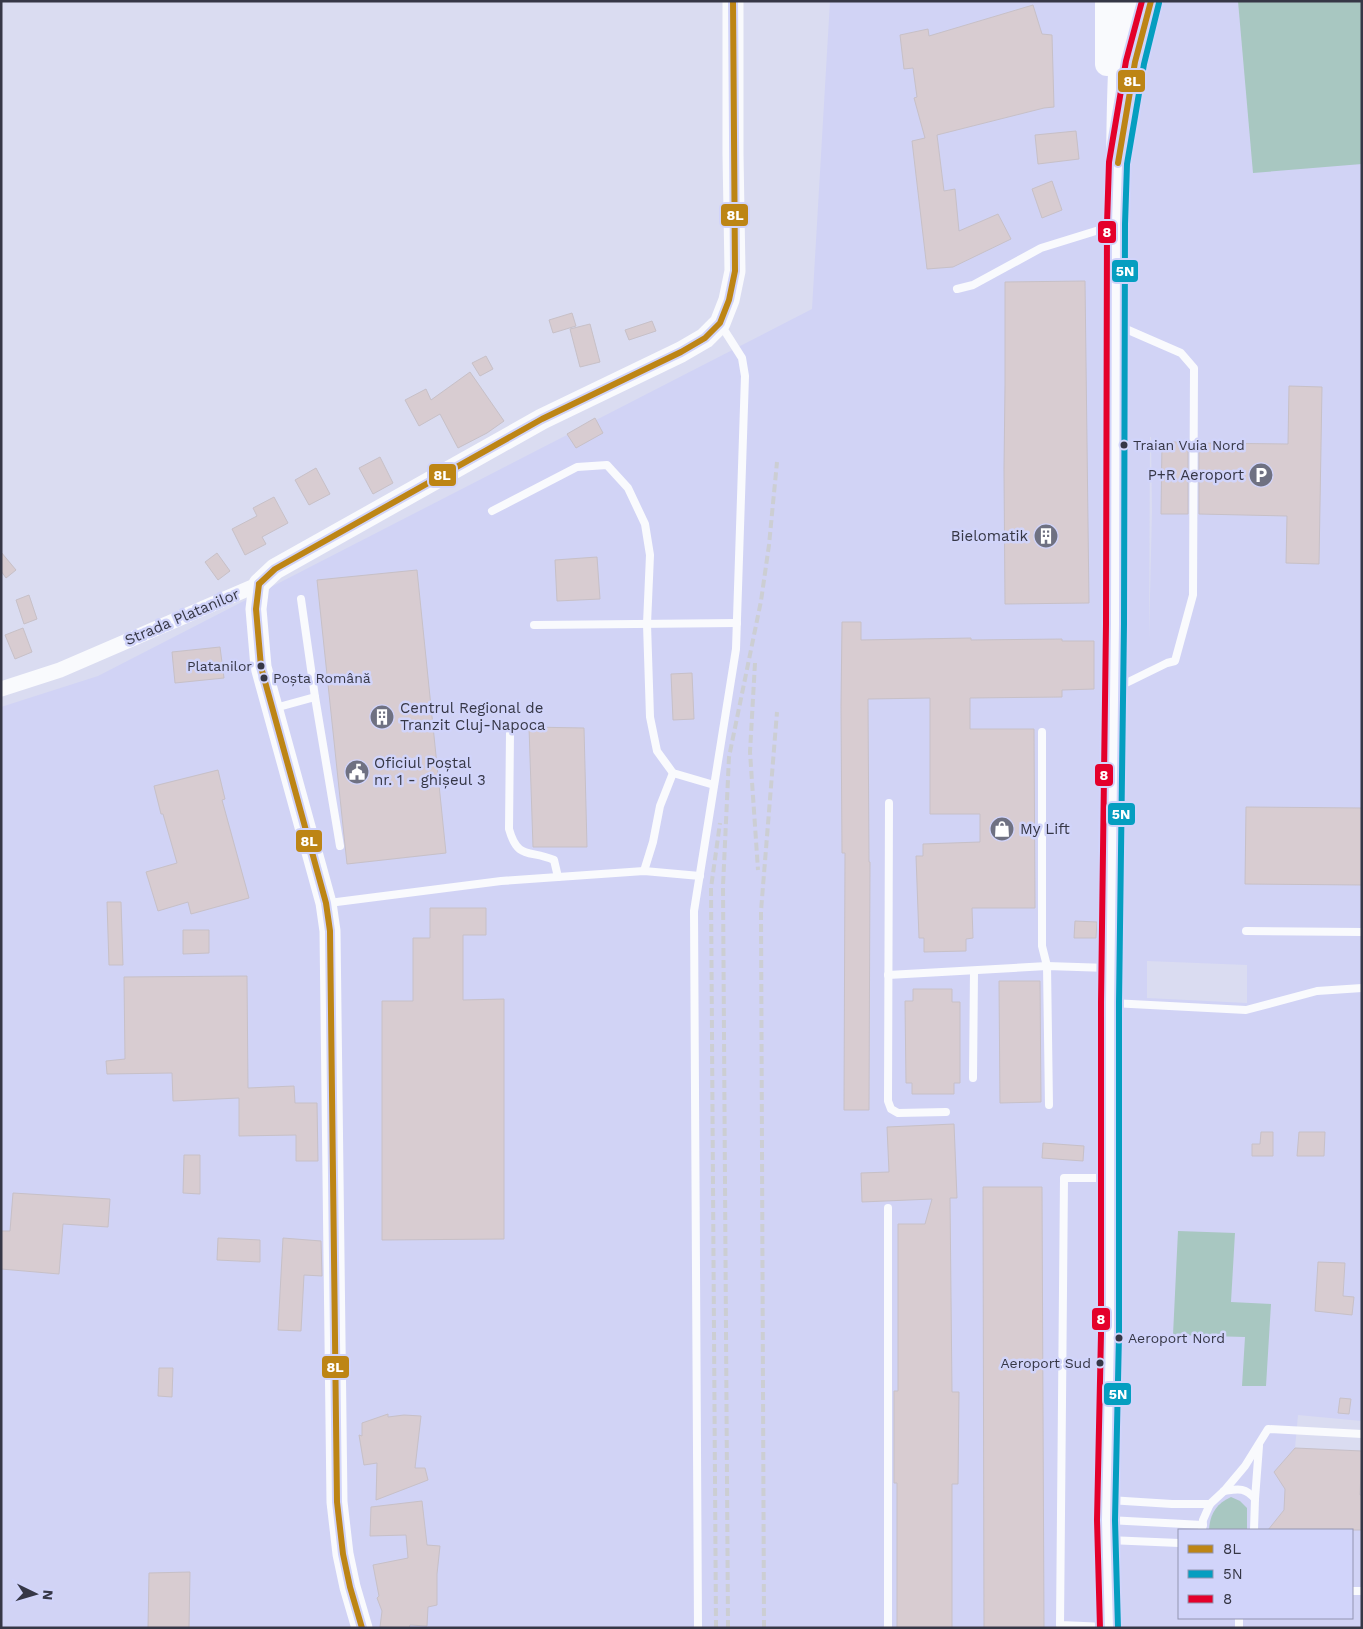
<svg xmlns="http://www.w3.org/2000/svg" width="1363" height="1629" font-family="'Work Sans',sans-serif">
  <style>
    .built { fill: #d1d3f5; fill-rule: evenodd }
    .green { fill: #a8c7c1 }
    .building { fill: #d8ccd1; stroke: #c7c0c7 }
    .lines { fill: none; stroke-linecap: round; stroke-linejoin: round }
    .lane { stroke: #f9fafd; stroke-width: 8 }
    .street { stroke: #f9fafd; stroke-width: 15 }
    .secondary { stroke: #f9fafd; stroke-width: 21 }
    .primary { stroke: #f9fafd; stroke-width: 24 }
    .rail { stroke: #ccced3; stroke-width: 4; stroke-dasharray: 8 4; stroke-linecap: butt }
    .bus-1-casing { stroke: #d1d4fa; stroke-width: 10 }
    .bus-2-casing { stroke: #d1d4fa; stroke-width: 10 }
    .bus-3-casing { stroke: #d1d4fa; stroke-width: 10 }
    .bus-1 { stroke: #bd8515; stroke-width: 6 }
    .bus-2 { stroke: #059ec0; stroke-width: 6 }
    .bus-3 { stroke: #e4002b; stroke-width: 6 }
    .bus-dot { fill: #363746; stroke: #d1d4fa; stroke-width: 2 }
    .labels { text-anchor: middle; stroke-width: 5; stroke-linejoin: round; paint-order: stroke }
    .bus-label { font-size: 14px; fill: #363746; stroke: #d1d4fa; text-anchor: start }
    .poi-label { font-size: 15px; fill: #363746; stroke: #d1d4fa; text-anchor: start }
    .street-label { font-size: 15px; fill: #363746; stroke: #d1d4fa }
    .line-badge { stroke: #d1d4fa; stroke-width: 2 }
    .badge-label { font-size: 14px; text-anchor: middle; font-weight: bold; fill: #fff }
  </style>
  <rect width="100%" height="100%" fill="#dadcf1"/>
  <path class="built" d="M830,1H1362V1421L1298,1415L1295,1448L1362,1451V1628H1V707L98,676L812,309ZM1151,437L1152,511L1149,640L1150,437ZM1147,961L1247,965V1003L1147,998ZM1179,1530H1352V1618H1179Z"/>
  <g class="green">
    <path d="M1238,1H1362V164L1253,173Z"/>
    <path d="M1178,1231L1235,1233L1231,1302L1271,1304L1266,1386H1242L1245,1337L1173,1335Z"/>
    <path d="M1231,1497L1240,1501L1247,1508V1530H1209C1210,1514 1216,1504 1231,1497Z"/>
  </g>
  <g class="building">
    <path d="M1033,5L1042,34L1052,35L1054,107L1044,108L937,135L944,191L955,189L959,231L998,214L1011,239L953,267L927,269L912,141L925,138L914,98L917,97L913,68L904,69L900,35L928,29L929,36Z"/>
    <path d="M1076,131L1079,159L1038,164L1035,135Z"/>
    <path d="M1052,181L1062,210L1042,218L1032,189Z"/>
    <path d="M1085,281L1089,603L1005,604L1004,469L1005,386V282Z"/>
    <path d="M572,313L576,326L553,333L549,320Z"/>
    <path d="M652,321L656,331L629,340L625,330Z"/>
    <path d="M590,324L600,362L580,367L570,329Z"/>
    <path d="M486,356L493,369L480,376L472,363Z"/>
    <path d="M470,372L504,421L487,433L458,448L440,414L419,426L405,400L426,389L431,400Z"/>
    <path d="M1289,386L1322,387L1319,564L1286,563L1287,516L1199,514V443L1288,444Z"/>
    <path d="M595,418L603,433L576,448L567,434Z"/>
    <path d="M1162,442H1188V514H1161Z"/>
    <path d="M380,457L393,483L373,494L359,468Z"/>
    <path d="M316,468L330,494L309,505L295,480Z"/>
    <path d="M274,497L288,523L262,537L266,544L245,555L232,529L257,516L253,508Z"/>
    <path d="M1,552L16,570L6,578L1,571Z"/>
    <path d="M217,553L230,571L218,580L205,562Z"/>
    <path d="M597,557L600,599L557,601L555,560Z"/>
    <path d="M417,570L446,853L347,864L317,580Z"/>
    <path d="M29,595L37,619L24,624L16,600Z"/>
    <path d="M842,622H861V640L971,638V640L1062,639V641H1094V689L1062,690V697L970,698V729H1034L1035,908H972L973,938L966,939V951L924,952V938H919L916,856H923V844L980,842V814H930V698L868,699L869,862H870L869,1110H844L845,853H842L841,706Z"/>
    <path d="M23,628L32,652L15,659L5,635Z"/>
    <path d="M220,647L224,678L175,683L172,652Z"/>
    <path d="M692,673L694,719L673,720L671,674Z"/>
    <path d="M529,727L584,728L587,847H533Z"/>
    <path d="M218,770L225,799L222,800L249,898L191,914L188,902L158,911L146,872L177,863L163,814H161L154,786Z"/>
    <path d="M1246,807L1362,808V885L1245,884Z"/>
    <path d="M107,902H121L123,965H109Z"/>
    <path d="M430,908H486V935H463V1000L504,999V1239L382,1240V1001H413V938H430Z"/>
    <path d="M1075,921L1097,922L1096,938H1074Z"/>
    <path d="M183,930H209V953L183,954Z"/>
    <path d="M247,976L248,1088L294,1086L295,1103H317L318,1161H296V1135L239,1136V1098L173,1101L172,1073L107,1074L106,1061L125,1059L124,977Z"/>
    <path d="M999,981H1040L1041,1102L1000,1103Z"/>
    <path d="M913,989H952V1002H960V1083H954V1094H912V1083H906L905,1001H913Z"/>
    <path d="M954,1124L957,1198H950L952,1392H959L958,1484H952V1628H897V1483H894V1391H898V1224H925L932,1199L862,1202L861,1173L889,1172L887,1127Z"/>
    <path d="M1261,1132H1273V1156H1252V1144H1260Z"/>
    <path d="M1299,1132H1325L1324,1156H1297Z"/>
    <path d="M1043,1143L1084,1146L1083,1161L1042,1158Z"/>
    <path d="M184,1155H200V1194L183,1193Z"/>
    <path d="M983,1187H1042L1044,1628H984Z"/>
    <path d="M13,1193L110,1199L108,1227L63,1224L59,1274L1,1269V1231H10Z"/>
    <path d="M218,1238L260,1240V1262L217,1260Z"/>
    <path d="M283,1238L321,1241L322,1276L304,1275L301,1331L278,1330Z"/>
    <path d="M1318,1262L1345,1263L1343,1296L1354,1297L1352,1315L1315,1311Z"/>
    <path d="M159,1368H173L172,1397L158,1396Z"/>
    <path d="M1340,1398L1351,1399L1349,1414L1338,1413Z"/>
    <path d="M388,1414V1417L404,1415L421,1416L415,1468H425L428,1480L376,1500L377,1463L364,1465L359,1435L362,1436V1423Z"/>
    <path d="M1295,1448L1362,1451L1360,1495H1362V1530H1268L1284,1510L1285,1489L1274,1472Z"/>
    <path d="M422,1501L427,1545L440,1546L437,1574V1605L428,1607L427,1626L410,1625L409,1628L380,1627L382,1611L377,1598L379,1596L373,1565L408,1558L406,1535L370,1536L371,1507Z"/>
    <path d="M190,1572L189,1628H148L149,1573Z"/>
  </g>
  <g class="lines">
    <g class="lane">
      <path d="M957,289L973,285L1041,248L1112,226"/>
      <path d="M492,511L577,467L607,465L628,488L645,524L650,555L647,624L650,717L657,751L673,773L714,785"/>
      <path d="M301,599L315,697"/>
      <path d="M534,625L737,623"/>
      <path d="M1118,687L1167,663L1175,661L1193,595L1194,368L1181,353L1119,326"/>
      <path d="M275,708L315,697L340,846"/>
      <path d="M1042,732V946L1047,966L1049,1105"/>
      <path d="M510,733L509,829C518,861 530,849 554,860L558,877"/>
      <path d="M889,803L888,1101L891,1109L898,1113L946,1112"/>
      <path d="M644,871L653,842L660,806L673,773"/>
      <path d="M329,903L501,881L644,871L700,876"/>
      <path d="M1246,931L1362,932"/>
      <path d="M888,975L1047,966L1108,968"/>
      <path d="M1112,1003L1246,1010L1317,991L1362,988"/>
      <path d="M973,1078L974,971"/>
      <path d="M888,1208V1628"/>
      <path d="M1224,1491C1238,1489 1245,1487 1255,1499L1254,1530"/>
      <path d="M1255,1499L1259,1446"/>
      <path d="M1109,1500L1172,1504H1210"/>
      <path d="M1108,1520L1203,1525"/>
      <path d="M1202,1530L1203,1520L1210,1504L1224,1491L1245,1466L1268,1429L1362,1434"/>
      <path d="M1108,1540L1179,1543"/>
      <path d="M1352,1591H1362"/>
      <path d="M1239,1618V1628"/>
      <path d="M1107,1627L1060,1625L1064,1178H1108"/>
      <path d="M698,1628L694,911L736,649L745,376L742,358L721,325"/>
    </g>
    <path class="street" d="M1,689L60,670L259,584"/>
    <path class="secondary" d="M362,1628L350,1587L343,1554L337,1502L330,931L326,903L261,667L256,609L259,584L275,569L542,419L681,352L705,338L720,323L729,300L735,271L733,154V1"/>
    <g class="primary">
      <path d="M1107,1V64"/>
      <path d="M1132,80L1135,62L1151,1"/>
      <path d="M1109,1628L1106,1520L1110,1334L1111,1178L1110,1003L1115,624L1116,224C1117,204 1118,183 1118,163C1119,109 1118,55 1128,1"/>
    </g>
    <g class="rail">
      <path d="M755,663L750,752L758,870"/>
      <path d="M716,1628L711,888L720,823"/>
      <path d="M728,1628L723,886L729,757L761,601L769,545L777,462"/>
      <path d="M764,1628L761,911L777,712"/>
    </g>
    <defs>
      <g id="bus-1">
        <path d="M1118,163L1135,62L1151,1"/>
        <path d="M259,584L256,609L261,667L326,903L330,931L337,1502L343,1554L350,1587L362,1628"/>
        <path d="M259,584L275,569L542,419L681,352L705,338L720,323L729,300L735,271L733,1"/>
      </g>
      <path id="bus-2" d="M1118,1628L1115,1520L1119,1334V1003L1124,624L1125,224L1127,164L1144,64L1159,3"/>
      <path id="bus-3" d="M1100,1628L1097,1520L1101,1334V1003L1106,624L1107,224L1109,162L1126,61L1142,1"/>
    </defs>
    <use href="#bus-1" class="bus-1-casing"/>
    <use href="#bus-2" class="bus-2-casing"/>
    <use href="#bus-3" class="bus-3-casing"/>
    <use href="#bus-1" class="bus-1"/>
    <use href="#bus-2" class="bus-2"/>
    <use href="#bus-3" class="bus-3"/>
  </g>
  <defs>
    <symbol id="parking-disc" viewBox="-11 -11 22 22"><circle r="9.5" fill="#6f7182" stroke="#d1d4fa"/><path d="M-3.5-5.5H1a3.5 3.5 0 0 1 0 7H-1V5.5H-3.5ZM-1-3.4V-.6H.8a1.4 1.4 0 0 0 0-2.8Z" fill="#fff"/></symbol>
    <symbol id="building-disc" viewBox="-11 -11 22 22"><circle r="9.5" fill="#6f7182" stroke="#d1d4fa"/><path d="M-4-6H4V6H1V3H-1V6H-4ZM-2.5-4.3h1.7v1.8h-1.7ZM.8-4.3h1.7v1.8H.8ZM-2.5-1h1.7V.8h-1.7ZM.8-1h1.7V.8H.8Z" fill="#fff"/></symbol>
    <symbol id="civic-disc" viewBox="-11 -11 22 22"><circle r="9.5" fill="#6f7182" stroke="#d1d4fa"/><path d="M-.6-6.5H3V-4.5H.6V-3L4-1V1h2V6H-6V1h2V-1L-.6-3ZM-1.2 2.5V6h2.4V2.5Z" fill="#fff"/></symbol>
    <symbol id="shop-disc" viewBox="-11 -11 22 22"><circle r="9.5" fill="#6f7182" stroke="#d1d4fa"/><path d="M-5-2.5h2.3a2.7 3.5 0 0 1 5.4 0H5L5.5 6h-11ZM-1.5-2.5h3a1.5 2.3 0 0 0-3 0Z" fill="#fff"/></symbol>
  </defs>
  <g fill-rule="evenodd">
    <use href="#parking-disc" x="1247" y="461" width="28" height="28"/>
    <use href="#building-disc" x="1032" y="522" width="28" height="28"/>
    <use href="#building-disc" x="368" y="703" width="28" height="28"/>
    <use href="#civic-disc" x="343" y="758" width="28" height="28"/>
    <use href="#shop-disc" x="988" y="815" width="28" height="28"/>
  </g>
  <g class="bus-dot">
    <circle cx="1124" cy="445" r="4.5"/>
    <circle cx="261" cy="666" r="4.5"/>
    <circle cx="264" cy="678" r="4.5"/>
    <circle cx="1119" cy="1338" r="4.5"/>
    <circle cx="1100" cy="1363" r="4.5"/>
  </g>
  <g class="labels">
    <g class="bus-label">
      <text x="1133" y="450">Traian Vuia Nord</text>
      <text x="252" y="671" text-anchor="end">Platanilor</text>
      <text x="273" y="683">Poșta Română</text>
      <text x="1128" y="1343">Aeroport Nord</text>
      <text x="1091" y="1368" text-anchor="end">Aeroport Sud</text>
    </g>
    <g class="poi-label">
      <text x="1244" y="480" text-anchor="end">P+R Aeroport</text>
      <text x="1028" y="541" text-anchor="end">Bielomatik</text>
      <text x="400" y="713">Centrul Regional de<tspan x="400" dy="17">Tranzit Cluj-Napoca</tspan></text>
      <text x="374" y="768">Oficiul Poștal<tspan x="374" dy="17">nr. 1 - ghișeul 3</tspan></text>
      <text x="1020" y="834">My Lift</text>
    </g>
    <g class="street-label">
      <text transform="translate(182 617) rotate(-23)" y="5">Strada Platanilor</text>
    </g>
  </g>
  <g class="line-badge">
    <rect x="1117" y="69" width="29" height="24" rx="5" fill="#bd8515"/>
    <rect x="720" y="203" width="29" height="24" rx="5" fill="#bd8515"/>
    <rect x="1097" y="220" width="20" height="24" rx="5" fill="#e4002b"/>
    <rect x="1111" y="259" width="28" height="24" rx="5" fill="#059ec0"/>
    <rect x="428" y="463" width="29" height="24" rx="5" fill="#bd8515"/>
    <rect x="1094" y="763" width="20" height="24" rx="5" fill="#e4002b"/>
    <rect x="1107" y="802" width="29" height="24" rx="5" fill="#059ec0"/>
    <rect x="295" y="829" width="28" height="24" rx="5" fill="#bd8515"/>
    <rect x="1091" y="1307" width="20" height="24" rx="5" fill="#e4002b"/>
    <rect x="321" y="1355" width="29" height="24" rx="5" fill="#bd8515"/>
    <rect x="1103" y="1382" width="29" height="24" rx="5" fill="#059ec0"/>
  </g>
  <g class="badge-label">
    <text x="1132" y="86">8L</text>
    <text x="735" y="220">8L</text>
    <text x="1107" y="237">8</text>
    <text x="1125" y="276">5N</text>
    <text x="442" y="480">8L</text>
    <text x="1104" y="780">8</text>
    <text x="1121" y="819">5N</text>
    <text x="309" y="846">8L</text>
    <text x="1101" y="1324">8</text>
    <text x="335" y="1372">8L</text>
    <text x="1118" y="1399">5N</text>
  </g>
  <rect width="1363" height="1629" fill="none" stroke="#363746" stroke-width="5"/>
  <rect x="1178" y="1529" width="175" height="90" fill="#d1d4fa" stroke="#9395b2"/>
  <rect x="1188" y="1545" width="25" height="8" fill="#bd8515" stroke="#9395b2"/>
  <text x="1223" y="1554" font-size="15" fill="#363746">8L</text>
  <rect x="1188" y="1570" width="25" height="8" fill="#059ec0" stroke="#9395b2"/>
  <text x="1223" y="1579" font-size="15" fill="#363746">5N</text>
  <rect x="1188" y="1595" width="25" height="8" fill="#e4002b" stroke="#9395b2"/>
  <text x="1223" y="1604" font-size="15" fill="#363746">8</text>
  <g transform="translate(35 1594) rotate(95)" stroke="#d1d4fa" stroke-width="4" paint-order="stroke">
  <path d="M0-4L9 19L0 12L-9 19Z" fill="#363746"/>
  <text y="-8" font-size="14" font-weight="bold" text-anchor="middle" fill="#363746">N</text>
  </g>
</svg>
